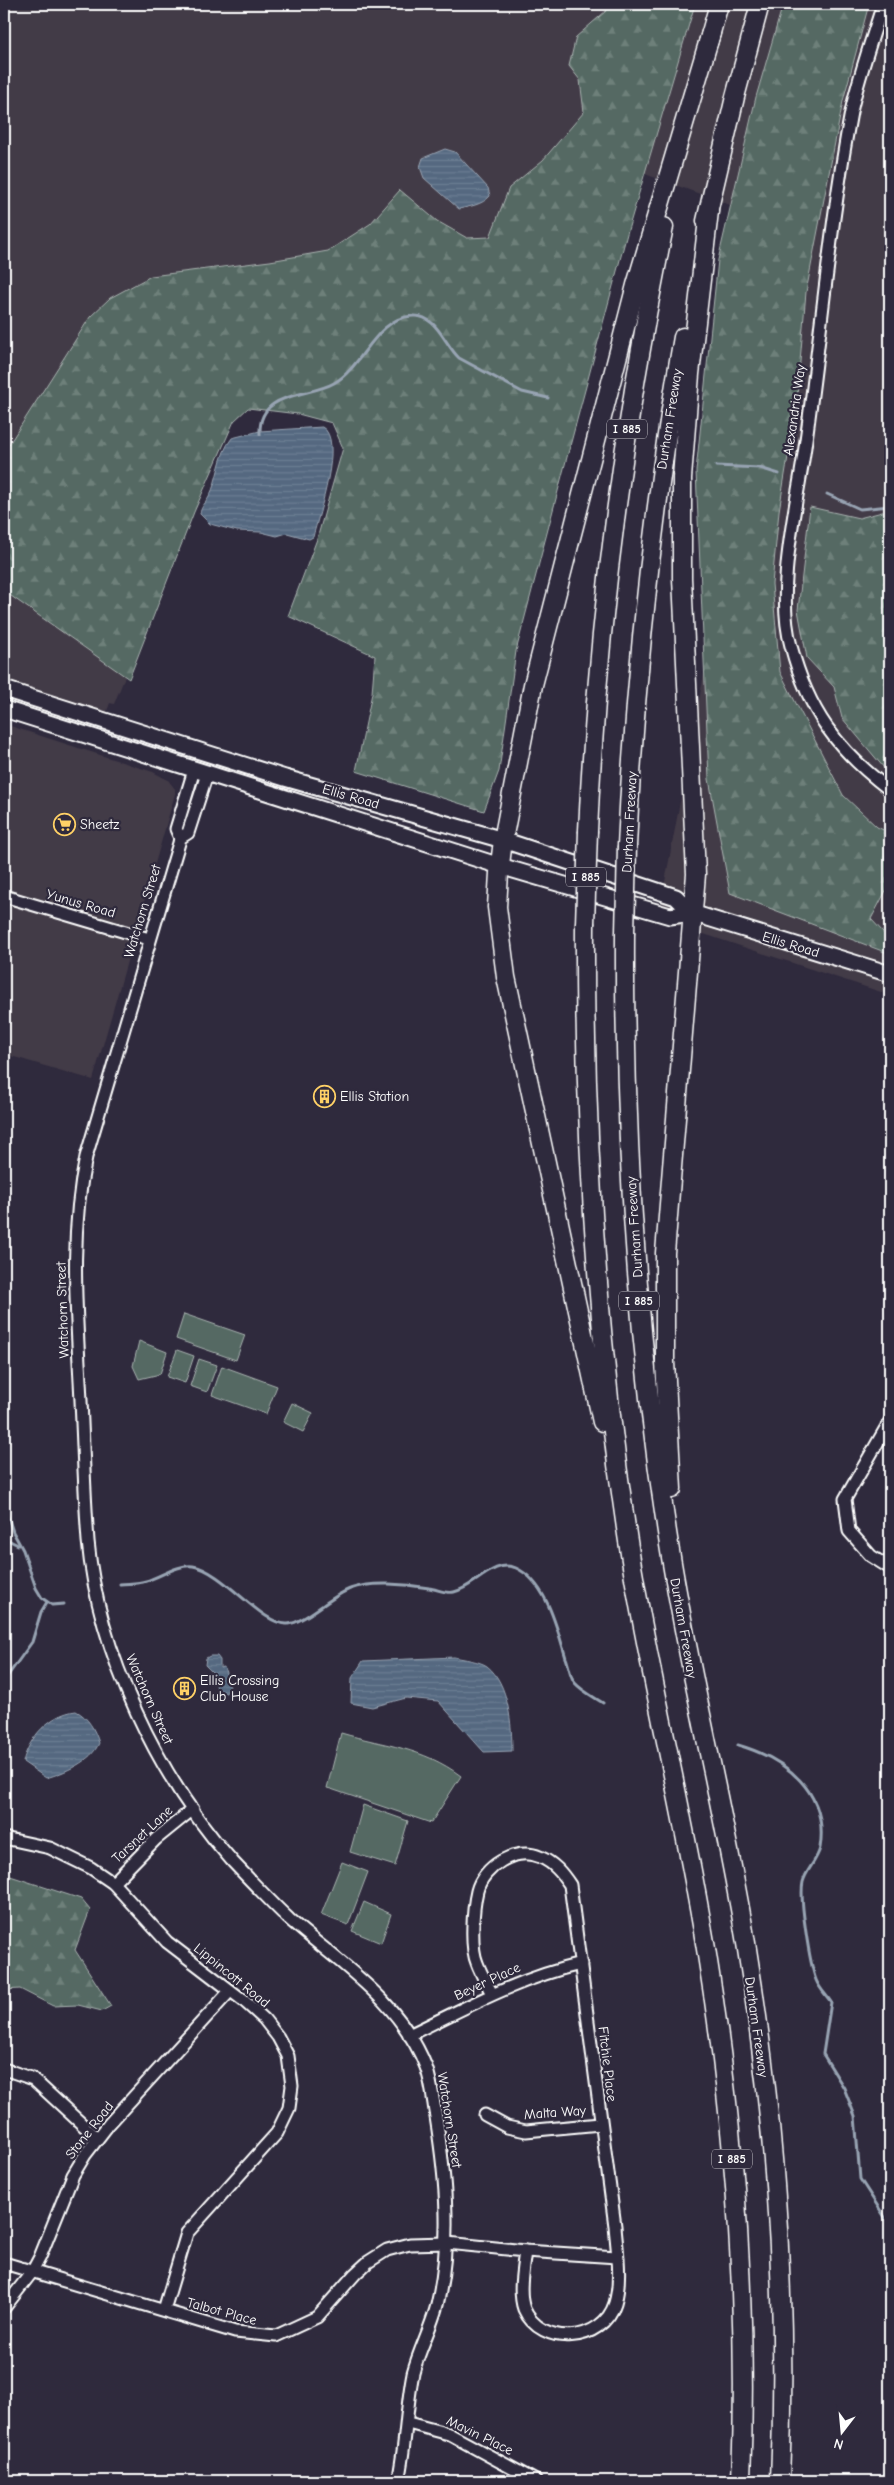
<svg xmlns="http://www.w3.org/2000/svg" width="894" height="2485" font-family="'Comic Neue',sans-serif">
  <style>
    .built { fill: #423a47 }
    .forest { fill: url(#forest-firs); stroke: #aab4b1 }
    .green { fill: #546963; stroke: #aab4b1 }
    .water { fill: url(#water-rules); stroke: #98a4b3 }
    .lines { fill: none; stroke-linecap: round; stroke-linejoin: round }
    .stream { stroke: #98a4b3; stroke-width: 3 }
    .minor-casing { stroke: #fff; stroke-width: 15 }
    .major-casing { stroke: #fff; stroke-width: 19 }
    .highway-casing { stroke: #fff; stroke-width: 21 }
    .minor { stroke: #2f2a3d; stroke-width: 11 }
    .major { stroke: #2f2a3d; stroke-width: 15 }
    .highway { stroke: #2f2a3d; stroke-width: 18 }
    .highway-bridge-casing { stroke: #fff; stroke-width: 21; stroke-linecap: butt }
    .highway-bridge { stroke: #2f2a3d; stroke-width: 18 }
    .labels { text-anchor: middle; stroke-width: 4.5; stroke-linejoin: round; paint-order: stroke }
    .shield { fill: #2f2a3d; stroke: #c1bfc5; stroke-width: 1 }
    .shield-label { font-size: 12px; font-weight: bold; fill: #fff }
    .street-label { font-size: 14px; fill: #fff; stroke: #2f2a3d }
    .poi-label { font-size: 14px; fill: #fff; stroke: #2f2a3d; text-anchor: start }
  </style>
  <defs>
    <pattern id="forest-firs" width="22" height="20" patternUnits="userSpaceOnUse" patternTransform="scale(1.25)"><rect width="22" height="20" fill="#546963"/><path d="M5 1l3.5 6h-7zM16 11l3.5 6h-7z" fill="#6e807a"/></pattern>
    <pattern id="water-rules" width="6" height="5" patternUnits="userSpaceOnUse" patternTransform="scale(1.25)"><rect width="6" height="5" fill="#546880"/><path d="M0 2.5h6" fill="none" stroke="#6e7f93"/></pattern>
  </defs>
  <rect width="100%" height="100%" fill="#2f2a3d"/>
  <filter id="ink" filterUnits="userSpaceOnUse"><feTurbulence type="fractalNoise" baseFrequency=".02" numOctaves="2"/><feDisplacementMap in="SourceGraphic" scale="10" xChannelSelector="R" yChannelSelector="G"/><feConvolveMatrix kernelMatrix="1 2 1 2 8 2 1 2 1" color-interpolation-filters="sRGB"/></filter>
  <g filter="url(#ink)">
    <g class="built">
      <path d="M4,4H890V995L658,919L788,226L623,166L559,368L281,290L114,704L110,703L106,714L4,682Z"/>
      <path d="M4,724L153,772L168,780L175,789V794L93,1080L4,1054Z"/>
    </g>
    <g class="forest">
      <path d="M614,4H695L628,230L563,472L516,651L499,771L484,811L356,771L372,693L375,656L288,616L317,539L343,448L332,423L298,414L248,408L234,421L194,512L129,679L4,591V452L90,317L110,298L151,276L270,261L328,251L370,224L400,190L437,221L467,238L490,237L509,188L543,160L584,112L580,80L569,66L576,37Z"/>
      <path d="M783,4H869L843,101L806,292L796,408L779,511L772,584L780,672L843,795L877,827L890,833V883L871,919L883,932L890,934V954L730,893L709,779L696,471L718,260L756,97Z"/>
      <path d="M810,507L859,518L890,510V775L842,718L834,687L807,658L798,610Z"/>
      <path d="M4,1874L81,1899L90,1910L75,1950L111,2006L102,2011L78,2005L53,2006L20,1989L4,1990Z"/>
    </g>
    <g class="green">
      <path d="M184,1314L245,1335L236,1360L176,1339Z"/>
      <path d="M139,1341L167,1352L160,1374L139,1379L133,1366Z"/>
      <path d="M177,1350L194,1356L185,1383L167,1377Z"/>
      <path d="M199,1359L217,1365L207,1392L190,1386Z"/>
      <path d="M222,1366L277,1386L266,1414L212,1395Z"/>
      <path d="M292,1403L313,1413L303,1432L283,1422Z"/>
      <path d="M341,1733C385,1746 422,1747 461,1776L431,1823L331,1789L327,1788Z"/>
      <path d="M363,1805L408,1821L395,1866L350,1852Z"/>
      <path d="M342,1862L368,1872L348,1925L321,1915Z"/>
      <path d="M364,1902L391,1914L381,1943L352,1931Z"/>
    </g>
    <g class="water">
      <path d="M445,149L455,152L488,188L490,196C482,205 471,206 459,209L424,178L420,167L423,158Z"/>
      <path d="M322,427C345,439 318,516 313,537L309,539L287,533L277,536L261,532L237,531L210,524L200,514C201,506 206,503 209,497C219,478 218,455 232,438L260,431Z"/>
      <path d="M210,1656H217L220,1660V1668L224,1667L227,1676L224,1679L230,1686L226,1693L217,1691L215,1675L205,1665L206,1658Z"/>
      <path d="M454,1657C463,1659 480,1661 487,1666C509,1683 512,1726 512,1751L484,1752L438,1701L406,1698L372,1707L351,1703L352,1678L363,1661Z"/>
      <path d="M76,1711C88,1717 95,1730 99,1743C92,1761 64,1773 46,1778L23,1762C29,1737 50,1714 76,1711Z"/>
    </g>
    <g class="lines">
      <g class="stream">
        <path d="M260,434C258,390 308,398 334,383C363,367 376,317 413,316C436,314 445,345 459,358L522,392L548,398"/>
        <path d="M716,466L760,468L779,474"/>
        <path d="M827,494L860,509L890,506"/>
        <path d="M4,1505L13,1532L23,1550L36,1588L42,1598L52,1605L64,1604"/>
        <path d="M4,1538L18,1545"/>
        <path d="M120,1584C128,1583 138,1584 146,1581C160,1577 178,1564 193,1566C224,1571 262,1626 288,1624C304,1623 331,1596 350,1589C370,1581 407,1584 429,1588C437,1589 446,1594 454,1592C474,1588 494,1558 516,1568C547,1582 557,1629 566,1658C569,1665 570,1677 575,1683C582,1691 594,1697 603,1703"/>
        <path d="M4,1681L32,1642L41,1612L47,1602"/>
        <path d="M738,1745C786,1759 829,1792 820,1848C817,1861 806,1870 803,1882C799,1898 810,1964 816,1980C819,1988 826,1995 831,2002L823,2054L844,2088L855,2116L860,2179L890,2225"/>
      </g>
      <defs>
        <g id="minor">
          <path d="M883,4C872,39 859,75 851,112C830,223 821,336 805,447C797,505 775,589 791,646C808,711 837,750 890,790"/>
          <path d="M207,774L188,833L180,838L179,843L86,1157C70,1232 76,1306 80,1381C83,1435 84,1488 88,1541C98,1653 159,1779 233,1862C251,1881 270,1901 289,1919C340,1964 400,2000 426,2067C432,2083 433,2100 436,2117C446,2179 452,2243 437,2305C431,2328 419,2350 413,2373C406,2408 406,2445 398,2481"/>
          <path d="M180,838L176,829L194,770"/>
          <path d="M4,896L149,939"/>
          <path d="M890,1421L845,1499L849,1531L871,1556L890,1568"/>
          <path d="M4,1838L50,1848L91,1868L113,1883L167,1942L244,2001L264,2019L278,2037L288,2056L292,2086L289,2108L277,2133L187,2233L164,2310"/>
          <path d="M113,1883L156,1839L193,1809"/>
          <path d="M492,1994C487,1984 481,1974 477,1963C470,1947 473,1908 477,1891C483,1867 515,1846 540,1857C554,1863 562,1873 570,1885L615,2226C617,2250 622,2279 615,2303C603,2343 541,2348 524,2309C518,2292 523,2268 525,2251"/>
          <path d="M409,2035C465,2008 519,1978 581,1964"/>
          <path d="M4,2069L33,2079L97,2138"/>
          <path d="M485,2115L507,2127L526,2131L600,2124"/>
          <path d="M4,2263L235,2332L276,2336L317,2317L355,2274L368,2262L387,2250L410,2244L447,2243L525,2251L617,2257"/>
          <path d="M4,2308L32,2272L40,2257L73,2175L85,2155L109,2124L230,1991"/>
          <path d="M408,2423L449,2434L536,2481"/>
        </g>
        <g id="major">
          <path d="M4,689L285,778L503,840L676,897L692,913"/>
          <path d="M4,709L500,866L670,916L692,913L890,974"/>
        </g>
        <g id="highway">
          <path d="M708,43L719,4"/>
          <path d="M706,221L735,97L760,4"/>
          <path d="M588,831C597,627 623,426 664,227"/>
          <path d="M627,846C635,675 653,506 683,337"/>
          <path d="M585,924C584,1137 597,1350 631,1560C653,1692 686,1823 707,1955C735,2128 748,2306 741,2481"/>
          <path d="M625,934C624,1141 637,1347 670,1551C691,1682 724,1811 746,1943C775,2120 788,2302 780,2481"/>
          <path d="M602,1422L506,977L497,907L499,873L503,840L533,685L636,285L711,33"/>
          <path d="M672,1489L665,1362V1253L696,874L682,578V478L690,374L709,211"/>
        </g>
      </defs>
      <use href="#minor" class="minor-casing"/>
      <use href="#major" class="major-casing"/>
      <use href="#highway" class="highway-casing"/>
      <use href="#minor" class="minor"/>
      <use href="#major" class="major"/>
      <use href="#highway" class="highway"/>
      <defs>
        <g id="highway-bridge">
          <path d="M585,924L588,831"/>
          <path d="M625,934L627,846"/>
        </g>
      </defs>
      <use href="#highway-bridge" class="highway-bridge-casing"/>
      <use href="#highway-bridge" class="highway-bridge"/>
    </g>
  </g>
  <defs>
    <symbol id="supermarket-ring" viewBox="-11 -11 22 22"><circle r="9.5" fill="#2f2a3d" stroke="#ffd166" stroke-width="1.5"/><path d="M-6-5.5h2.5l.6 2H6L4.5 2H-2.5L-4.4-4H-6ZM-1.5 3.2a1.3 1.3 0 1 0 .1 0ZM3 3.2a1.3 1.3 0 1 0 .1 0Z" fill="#ffd166"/></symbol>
    <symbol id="building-ring" viewBox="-11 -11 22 22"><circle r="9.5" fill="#2f2a3d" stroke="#ffd166" stroke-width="1.5"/><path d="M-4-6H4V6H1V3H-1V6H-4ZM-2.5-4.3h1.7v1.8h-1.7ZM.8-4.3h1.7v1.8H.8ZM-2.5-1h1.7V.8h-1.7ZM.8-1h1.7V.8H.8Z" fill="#ffd166"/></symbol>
  </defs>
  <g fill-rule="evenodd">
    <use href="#supermarket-ring" x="52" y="812" width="25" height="25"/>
    <use href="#building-ring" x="312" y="1084" width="25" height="25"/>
    <use href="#building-ring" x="172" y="1676" width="25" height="25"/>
  </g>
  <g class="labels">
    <g class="shield">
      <rect x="607" y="419.5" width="40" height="19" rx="4"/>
      <rect x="566" y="867.5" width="40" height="19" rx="4"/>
      <rect x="619" y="1291.5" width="40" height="19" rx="4"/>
      <rect x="712" y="2149.5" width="40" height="19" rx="4"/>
    </g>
    <g class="shield-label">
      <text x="627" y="433">I 885</text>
      <text x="586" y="881">I 885</text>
      <text x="639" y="1305">I 885</text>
      <text x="732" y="2163">I 885</text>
    </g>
    <g class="street-label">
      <text transform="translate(794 410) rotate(-82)" y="5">Alexandria Way</text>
      <text transform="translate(669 419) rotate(-81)" y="5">Durham Freeway</text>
      <text transform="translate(351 796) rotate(16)" y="5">Ellis Road</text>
      <text transform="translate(629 822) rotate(-87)" y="5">Durham Freeway</text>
      <text transform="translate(81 903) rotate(16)" y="5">Yunus Road</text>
      <text transform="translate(142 911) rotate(-73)" y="5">Watchorn Street</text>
      <text transform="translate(791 944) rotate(17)" y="5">Ellis Road</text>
      <text transform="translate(634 1227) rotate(-94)" y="5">Durham Freeway</text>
      <text transform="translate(62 1310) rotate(-92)" y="5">Watchorn Street</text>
      <text transform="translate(684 1628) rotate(80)" y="5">Durham Freeway</text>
      <text transform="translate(150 1699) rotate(66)" y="5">Watchorn Street</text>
      <text transform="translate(142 1834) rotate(-43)" y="5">Tarsnet Lane</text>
      <text transform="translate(232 1975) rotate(39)" y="5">Lippincott Road</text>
      <text transform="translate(487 1981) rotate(-25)" y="5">Beyer Place</text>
      <text transform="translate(757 2027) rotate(82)" y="5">Durham Freeway</text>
      <text transform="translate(608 2064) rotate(83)" y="5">Fitchie Place</text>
      <text transform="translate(555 2112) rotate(-4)" y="5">Malta Way</text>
      <text transform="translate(450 2120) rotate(81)" y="5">Watchorn Street</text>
      <text transform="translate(89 2130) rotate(-52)" y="5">Stone Road</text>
      <text transform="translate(222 2311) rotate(15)" y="5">Talbot Place</text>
      <text transform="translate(480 2435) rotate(26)" y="5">Mavin Place</text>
    </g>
    <g class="poi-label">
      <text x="80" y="829">Sheetz</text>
      <text x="340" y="1101">Ellis Station</text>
      <text x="200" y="1685">Ellis Crossing<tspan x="200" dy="16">Club House</tspan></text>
    </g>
  </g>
  <rect width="894" height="2485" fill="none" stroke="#2f2a3d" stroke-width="20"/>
  <rect x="10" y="10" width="874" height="2465" fill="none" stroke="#fff" stroke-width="2" filter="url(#ink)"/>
  <g transform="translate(842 2432) rotate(196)" stroke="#2f2a3d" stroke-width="4" paint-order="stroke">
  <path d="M0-4L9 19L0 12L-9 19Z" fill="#ffffff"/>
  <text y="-8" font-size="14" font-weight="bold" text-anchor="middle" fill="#ffffff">N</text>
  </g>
</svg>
